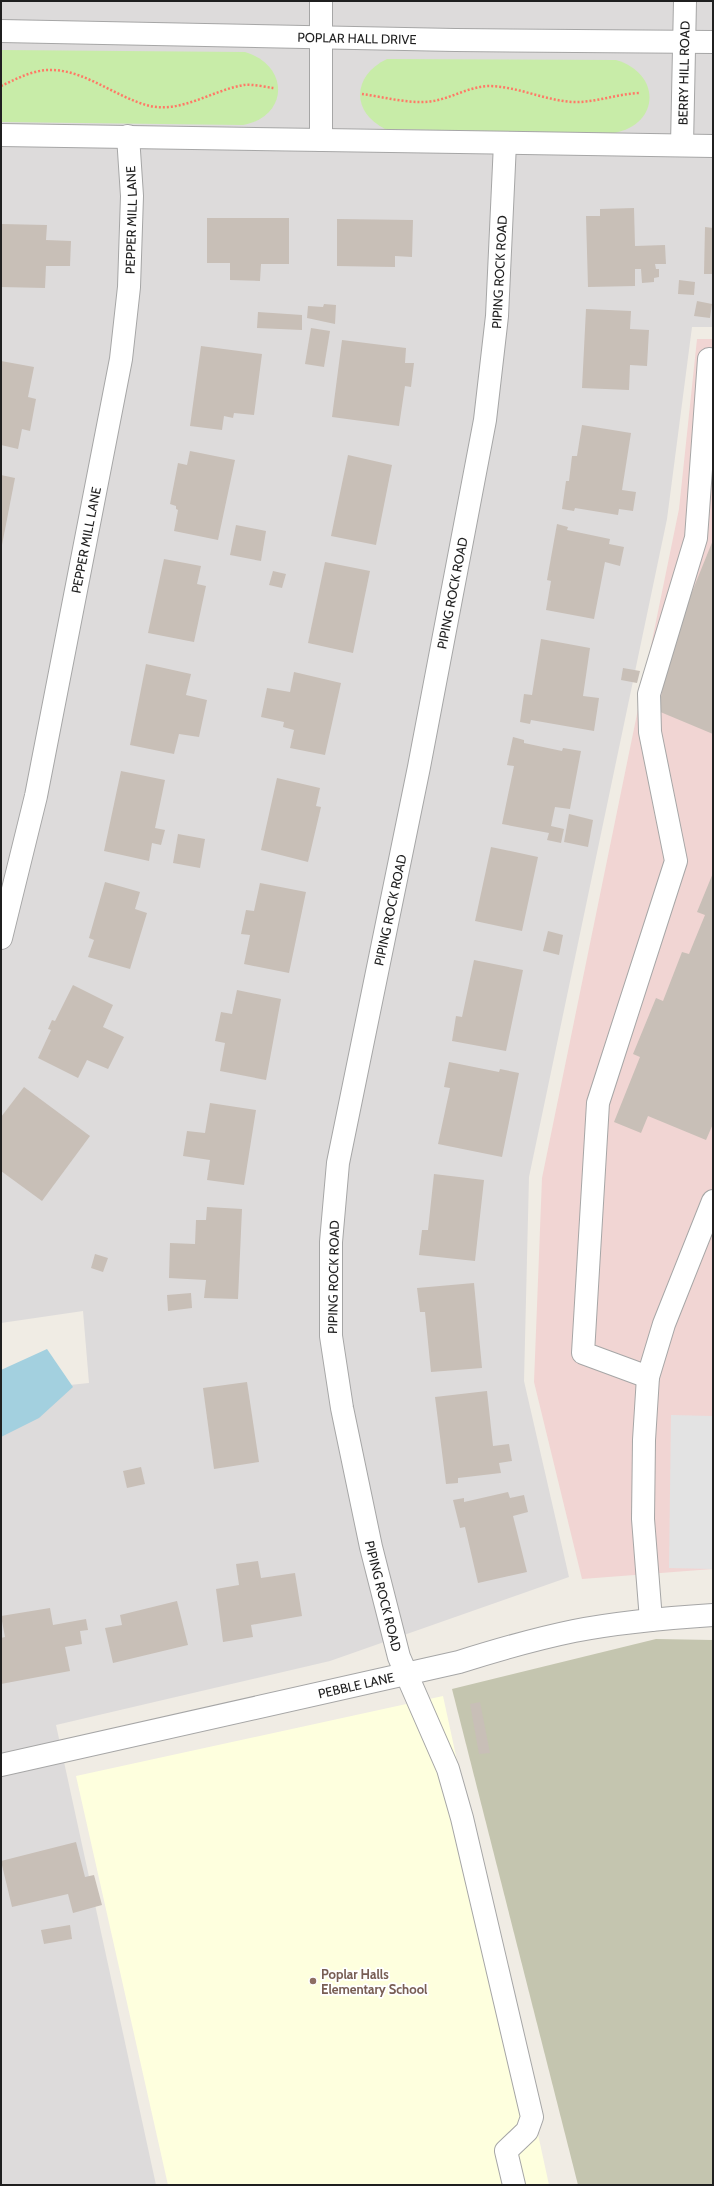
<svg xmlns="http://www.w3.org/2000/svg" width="714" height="2186" font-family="Cabin,sans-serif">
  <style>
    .residential { fill: #dddbdb }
    .commercial { fill: #f1d5d3 }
    .education { fill: #feffde }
    .construction { fill: #c4c5af }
    .grass { fill: #c8eca8 }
    .parking { fill: #e3e3e3 }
    .water { fill: #a3d0df }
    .building { fill: #c8bfb7 }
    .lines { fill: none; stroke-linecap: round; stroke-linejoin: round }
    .minor-casing { stroke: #a6a6a6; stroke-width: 24 }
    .path { stroke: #ff7966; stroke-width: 2.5; stroke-dasharray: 2 2; stroke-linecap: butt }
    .minor { stroke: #fff; stroke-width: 22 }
    .education-dot { fill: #8d6e63; stroke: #fff; stroke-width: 1.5 }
    .labels { text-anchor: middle; stroke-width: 3.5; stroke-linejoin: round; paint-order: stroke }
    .street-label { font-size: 13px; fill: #1f1f1f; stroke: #fff }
    .education-label { font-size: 13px; font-weight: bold; fill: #785e54; stroke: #fff; text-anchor: start }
  </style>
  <rect width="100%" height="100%" fill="#f0ece4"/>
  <path class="residential" d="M1,1H713V327H692L667,519L529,1177L524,1381L569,1577L330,1661L56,1725L156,2185H1V1392L89,1383L83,1311L1,1323Z"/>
  <path class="commercial" d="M697,339H713V1569L582,1579L534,1382L542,1178L679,509Z"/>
  <path class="education" d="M443,1696L549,2185H168L76,1776Z"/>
  <path class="construction" d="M656,1639L713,1640V2185H578L452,1689Z"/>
  <g class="grass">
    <path d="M1,50L245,52C290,65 289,117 243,125L1,122Z"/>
    <path d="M387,59L616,60C661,73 661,124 614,133L385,129C350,111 353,75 387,59Z"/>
  </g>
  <path class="parking" d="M671,1415L713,1416V1569L669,1568Z"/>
  <path class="water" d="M47,1349L73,1387L39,1418L1,1437V1370Z"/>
  <g class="building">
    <path d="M634,208L635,246L665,245L666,264H655L656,269H659V277L654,278V282L642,283L641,269H635V286L588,287L586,216H600V209Z"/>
    <path d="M207,218H289V264H261L260,281L230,280V263H207Z"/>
    <path d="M337,219L413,220L412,257L395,256V267L337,266Z"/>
    <path d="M1,224L47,225L46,240L71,241L70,266H46L45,288L1,287Z"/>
    <path d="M705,227L713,228V274H704Z"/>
    <path d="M679,280L695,282L694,295L678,294Z"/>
    <path d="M697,301L712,304L710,318L694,316Z"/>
    <path d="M324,304L336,305L335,324L307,318L308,306L323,307Z"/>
    <path d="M586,309L631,311L630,329L649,330L647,366L630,365L629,390L582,388Z"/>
    <path d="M258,312L302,315V330L257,328Z"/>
    <path d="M311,328L330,331L324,367L305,364Z"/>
    <path d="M342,340L406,348L405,363H414L411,387L405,386L399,426L332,417Z"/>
    <path d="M201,346L262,354L254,415L234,413L233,418L224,416L222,430L190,426Z"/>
    <path d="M1,361L34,367L28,397L36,399L30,431L22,429L18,449L1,445Z"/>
    <path d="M582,425L631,433L622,490L636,492L633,511L619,509L618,515L575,508L574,511L562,509L566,481H569L572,456H577Z"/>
    <path d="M190,451L235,460L218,540L174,531L178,510L176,509V506L170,504L178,463L187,465Z"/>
    <path d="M348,455L392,465L376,545L331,536Z"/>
    <path d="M1,475L15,478L2,545H1Z"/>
    <path d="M557,524L568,527L567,530L610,539L609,544L624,547L620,566L605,562L594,619L546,610L551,581L547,580Z"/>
    <path d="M236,525L266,531L261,561L230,555Z"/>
    <path d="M713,540V734L658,711L673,639Z"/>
    <path d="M164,559L201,566L197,584L206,586L194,642L148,633Z"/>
    <path d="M325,562L370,571L353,653L308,643Z"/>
    <path d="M273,571L286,574L282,588L269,585Z"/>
    <path d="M541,639L590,648L583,696L599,698L594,731L531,720L530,724L520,722L524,694L532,695Z"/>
    <path d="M146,664L191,674L186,695L207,700L199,737L179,734L174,754L130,745Z"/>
    <path d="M623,668L640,671L637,683L621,680Z"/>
    <path d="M294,672L341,683L325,755L290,748L294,730L283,727L284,722L261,717L267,688L290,692Z"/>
    <path d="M513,737L524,740V743L562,751L563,748L581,751L570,809L555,807L551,826L564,829L561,843L547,840L549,833L502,824L514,766L507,765Z"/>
    <path d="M121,771L165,780L155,828L165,830L161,845L152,843L149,861L104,851Z"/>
    <path d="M277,778L320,788L316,806L321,807L308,862L261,850Z"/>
    <path d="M569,814L593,820L588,847L564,842Z"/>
    <path d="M178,834L205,839L200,868L173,863Z"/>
    <path d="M491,847L538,857L522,931L475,921Z"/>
    <path d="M713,873V1124L706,1140L648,1116L641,1133L614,1122L640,1057L633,1054L656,998L663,1001L682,952L689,954L705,915L697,912Z"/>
    <path d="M105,882L140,892L135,909L147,913L130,969L88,957L94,940L89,938Z"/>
    <path d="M260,883L306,892L289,973L244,964L250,935L241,934L246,910L254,911Z"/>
    <path d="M548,931L563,935L559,955L543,951Z"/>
    <path d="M474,960L523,970L506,1051L452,1041L456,1016L462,1017Z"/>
    <path d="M73,985L113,1005L103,1027L124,1037L108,1069L87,1060L78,1078L38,1058L51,1030L48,1029L52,1020L55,1021Z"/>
    <path d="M237,990L281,999L266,1080L220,1071L225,1043L215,1041L221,1012L232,1014Z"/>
    <path d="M449,1062L499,1072L500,1069L519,1073L502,1157L438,1144L450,1088L444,1087Z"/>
    <path d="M24,1087L90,1136L42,1201L1,1171V1117Z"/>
    <path d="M210,1103L256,1110L244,1185L207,1180L210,1160L183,1156L187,1131L205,1133Z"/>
    <path d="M434,1174L484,1180L475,1261L419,1255L422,1230H428Z"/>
    <path d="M207,1207L242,1209L238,1299L204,1298L206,1280L169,1278L170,1243L195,1244L196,1220H206Z"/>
    <path d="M95,1254L108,1258L103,1272L91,1268Z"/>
    <path d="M474,1283L482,1368L431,1372L425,1312H420L417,1288Z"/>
    <path d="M191,1293L192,1308L168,1311L167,1295Z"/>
    <path d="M247,1382L259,1462L214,1469L203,1388Z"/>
    <path d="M487,1391L493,1446L509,1444L512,1461L499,1463L501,1473L458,1478V1483L446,1484L435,1397Z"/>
    <path d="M141,1467L145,1484L127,1488L123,1471Z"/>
    <path d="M508,1492L510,1498L524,1495L528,1512L513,1516L527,1572L478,1583L465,1527L460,1528L453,1500L464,1498V1502Z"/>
    <path d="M258,1561L261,1578L295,1573L302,1616L251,1625L253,1637L223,1642L216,1589L239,1585L236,1564Z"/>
    <path d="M177,1601L188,1645L113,1663L105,1628L122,1625L120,1615Z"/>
    <path d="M50,1608L53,1625L86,1619L88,1630L80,1631L82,1644L65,1647L70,1671L1,1684V1638L5,1637L1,1616Z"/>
    <path d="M480,1702L490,1753L479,1754L470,1704Z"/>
    <path d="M76,1842L85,1877L94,1875L102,1905L73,1913L68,1894L12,1907L1,1861Z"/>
    <path d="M70,1925L72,1939L44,1944L41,1930Z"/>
  </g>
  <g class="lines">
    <defs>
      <g id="minor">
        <path d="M321,1V140"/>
        <path id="s1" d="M1,31L455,40L713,42"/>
        <path d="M1,135L713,146"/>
        <path id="s2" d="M505,143L497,316L485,420L419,767L338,1163L331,1242V1336L342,1408L371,1547L399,1657L448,1769L462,1818L532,2117L527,2131L506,2151L514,2185"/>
        <path id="s3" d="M682,145L685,1"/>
        <path id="s4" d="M1,938L36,796L121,359L129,287L132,196L128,136"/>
        <path d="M648,1377L583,1353L598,1103L676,861L650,732L649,694L696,538L709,359L713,360"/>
        <path d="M651,1620L643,1519L644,1440L648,1377L664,1324L713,1201"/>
        <path id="s5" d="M1,1765L459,1662C497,1650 535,1639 574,1631C620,1622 666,1618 713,1615"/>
      </g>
    </defs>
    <use href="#minor" class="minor-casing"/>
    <g class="path">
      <path d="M1,86C12,81 23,75 35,72C76,61 112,97 150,106C182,113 213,90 244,85C253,84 265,87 274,88"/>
      <path d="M362,94C385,97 415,106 438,100C455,96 470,87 488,86C516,86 544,100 572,102C595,103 616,94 639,93"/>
    </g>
    <use href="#minor" class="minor"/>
  </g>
  <circle class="education-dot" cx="313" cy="1981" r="4"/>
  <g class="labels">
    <g class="street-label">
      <text dy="5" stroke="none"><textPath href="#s1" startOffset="356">POPLAR HALL DRIVE</textPath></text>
      <text dy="5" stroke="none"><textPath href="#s3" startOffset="72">BERRY HILL ROAD</textPath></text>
      <text dy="5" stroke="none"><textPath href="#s4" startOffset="731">PEPPER MILL LANE</textPath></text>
      <text transform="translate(499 272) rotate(-87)" y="5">PIPING ROCK ROAD</text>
      <text dy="5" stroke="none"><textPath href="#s4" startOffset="407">PEPPER MILL LANE</textPath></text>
      <text transform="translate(452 593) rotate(-79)" y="5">PIPING ROCK ROAD</text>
      <text transform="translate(390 910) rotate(-78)" y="5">PIPING ROCK ROAD</text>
      <text transform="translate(333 1277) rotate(-89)" y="5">PIPING ROCK ROAD</text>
      <text dy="5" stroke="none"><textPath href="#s2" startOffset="1474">PIPING ROCK ROAD</textPath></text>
      <text dy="5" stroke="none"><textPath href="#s5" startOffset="364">PEBBLE LANE</textPath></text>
    </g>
    <g class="education-label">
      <text x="321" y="1979">Poplar Halls<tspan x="321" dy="15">Elementary School</tspan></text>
    </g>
  </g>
  <rect width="714" height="2186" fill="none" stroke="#1f1f1f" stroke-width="4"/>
</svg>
